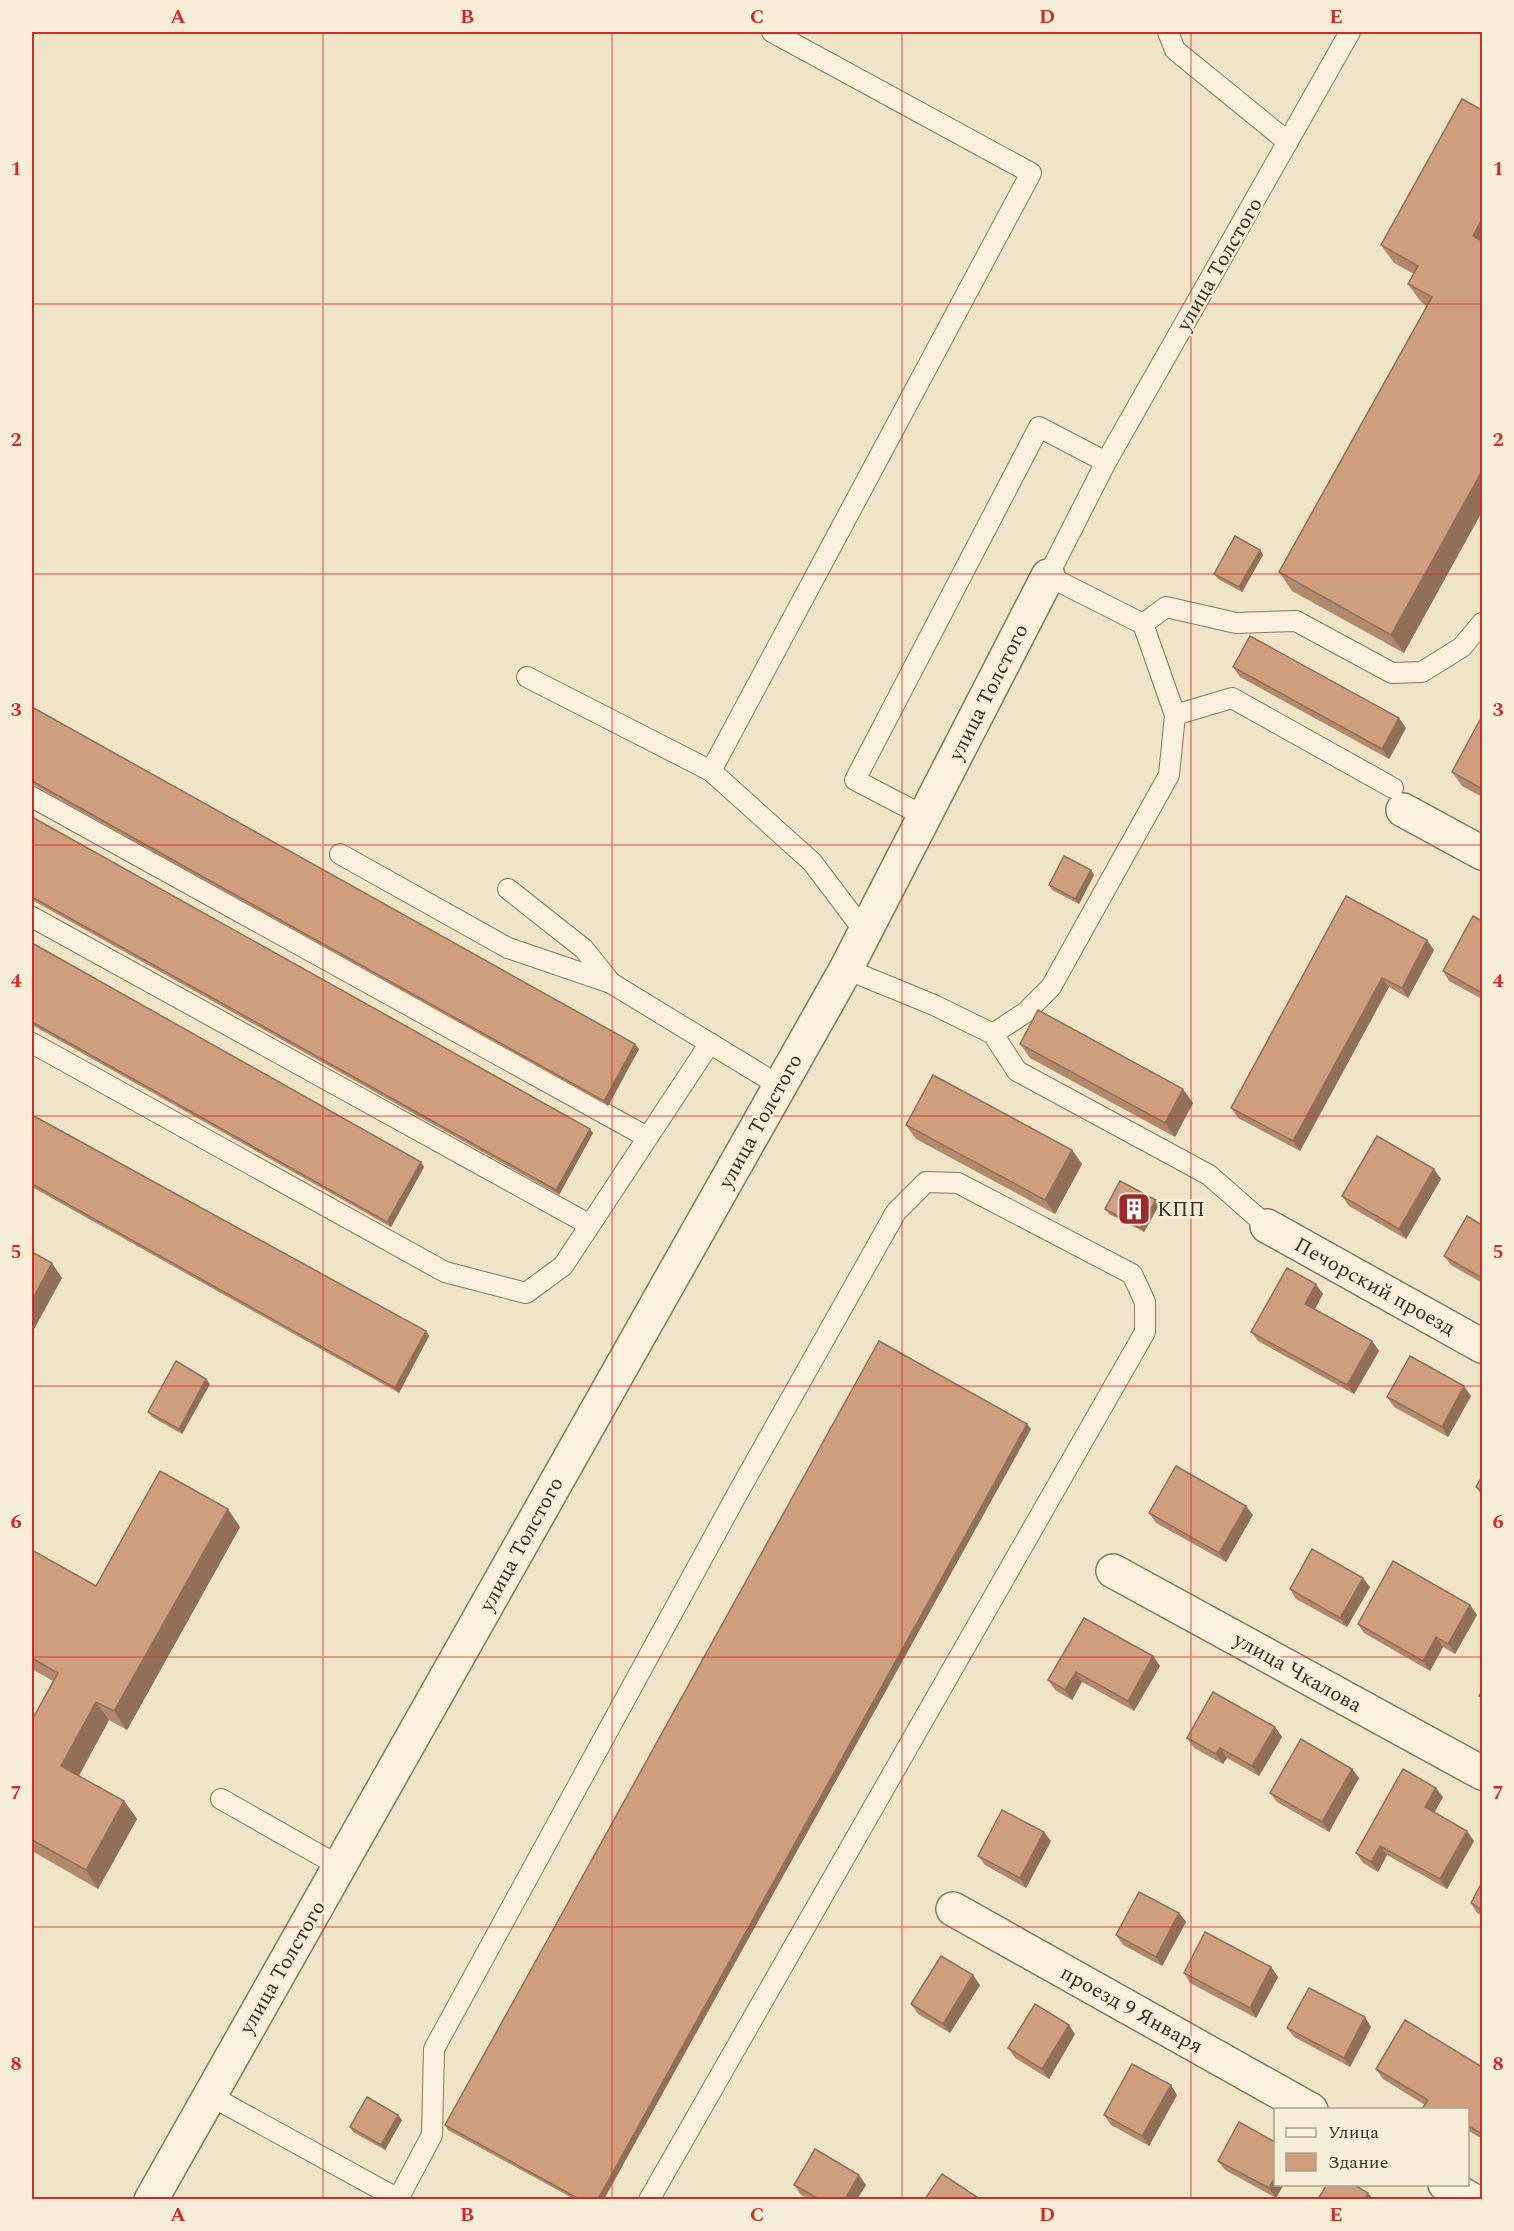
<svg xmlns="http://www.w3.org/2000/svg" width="1514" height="2231" font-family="Spectral,serif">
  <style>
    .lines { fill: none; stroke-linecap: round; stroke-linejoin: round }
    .service-casing { stroke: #8d765c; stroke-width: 22 }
    .minor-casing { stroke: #8d765c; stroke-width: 36 }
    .service { stroke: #faf1dc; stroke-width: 20 }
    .minor { stroke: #faf1dc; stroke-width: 33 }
    .wall { fill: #b2896c }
    .shaded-wall { fill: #916f58 }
    .building { fill: #cf9f7d; stroke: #916f58; stroke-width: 1.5 }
    .grid { fill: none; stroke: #d62828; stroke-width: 1.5; stroke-opacity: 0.55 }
    .labels { text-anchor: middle; stroke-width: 5; stroke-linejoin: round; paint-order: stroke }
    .street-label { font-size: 21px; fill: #3d2e20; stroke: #f7eed8 }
    .poi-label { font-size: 21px; fill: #3d2e20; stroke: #f7eed8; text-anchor: start }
    .neatline { fill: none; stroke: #d62828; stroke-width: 2 }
    .grid-label { font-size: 20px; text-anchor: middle; font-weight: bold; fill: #d62828 }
  </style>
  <rect width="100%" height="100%" fill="#f0e4c8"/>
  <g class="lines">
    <defs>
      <g id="service">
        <path d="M1168,32L1175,50L1288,142"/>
        <path d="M1143,624L1166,607L1236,623L1296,621L1392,673L1422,672L1462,647L1482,623"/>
        <path d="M527,677L711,771L812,862L865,932"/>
        <path d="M1175,715L1232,698L1393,788"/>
        <path d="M711,771L1031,173L772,32"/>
        <path d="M32,797L647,1137"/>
        <path d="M924,816L855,780L1039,427L1106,462"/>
        <path d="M340,854L508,948L611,983"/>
        <path d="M508,889L584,949L611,983L780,1086"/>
        <path d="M32,917L590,1225"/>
        <path d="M846,969L934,1005L993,1034L1026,1012L1051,987L1169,775L1175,715L1143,624L1048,576L1106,462L1350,32"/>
        <path d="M993,1034L1017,1071L1209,1175L1267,1226"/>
        <path d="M32,1043L445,1272L526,1293L563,1266L710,1043"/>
        <path d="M221,1799L339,1866"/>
        <path d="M209,2095L400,2200"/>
        <path d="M398,2199L432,2135L434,2049L740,1489L896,1212L926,1182L958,1183L1132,1274L1145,1302V1332L649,2200"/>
      </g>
      <g id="minor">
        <path d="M1403,810L1482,853"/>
        <path d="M1267,1226L1482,1346"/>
        <path d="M1113,1571L1482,1773"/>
        <path d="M953,1909L1311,2110"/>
        <path d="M1445,2184L1472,2200"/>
        <path d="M151,2200L846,969L1048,576"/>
      </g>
    </defs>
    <use href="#service" class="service-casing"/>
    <use href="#minor" class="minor-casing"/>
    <use href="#service" class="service"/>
    <use href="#minor" class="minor"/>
  </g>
  <g class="wall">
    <path d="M1462,99L1404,653L1292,591L1279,572L1427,306L1421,302L1408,284L1414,274L1394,263L1381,245Z"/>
    <path d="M1260,550L1263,555L1242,592L1218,579L1214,574Z"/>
    <path d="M1233,667L1406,728L1389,759L1240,677Z"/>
    <path d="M32,707L639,1049L608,1106L32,784Z"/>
    <path d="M1482,716V797L1462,786L1452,772Z"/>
    <path d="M32,817L593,1133L559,1195L32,900Z"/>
    <path d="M1091,870L1094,875L1079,904L1052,890L1049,885Z"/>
    <path d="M1346,896L1434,950L1408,998L1389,987L1300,1151L1238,1118L1231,1108Z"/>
    <path d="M1482,921V999L1449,981L1443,971Z"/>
    <path d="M32,943L421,1162L424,1167L391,1227L32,1025Z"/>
    <path d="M1020,1044L1193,1103L1175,1137L1030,1058Z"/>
    <path d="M32,1115L426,1331L429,1336L399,1393L32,1187Z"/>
    <path d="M906,1125L1072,1150L1082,1164L1055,1214L916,1139Z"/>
    <path d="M1441,1179L1406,1239L1349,1206L1342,1196Z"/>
    <path d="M1156,1200L1159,1205L1144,1232L1109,1214L1105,1209Z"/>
    <path d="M1482,1225V1283L1451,1265L1444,1256Z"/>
    <path d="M1323,1294L1315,1309L1372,1341L1379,1351L1354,1394L1258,1341L1251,1332Z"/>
    <path d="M210,1384L182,1434L152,1417L148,1412Z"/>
    <path d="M1471,1396L1448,1437L1394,1407L1387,1397Z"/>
    <path d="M1031,1429L604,2199H574L448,2130L445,2125Z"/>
    <path d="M1482,1476V1496L1476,1487Z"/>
    <path d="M1149,1513L1253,1515L1226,1562L1156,1523Z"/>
    <path d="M240,1527L127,1730L109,1720L79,1776L124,1801L137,1819L98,1889L32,1851V1720L53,1681L32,1669V1550L96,1586Z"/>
    <path d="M1370,1587L1347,1627L1296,1599L1290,1589Z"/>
    <path d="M1470,1605L1477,1615L1455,1654L1443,1647L1430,1671L1364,1633L1358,1624Z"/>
    <path d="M1084,1618L1153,1656L1160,1666L1134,1711L1082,1682L1072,1700L1055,1690L1048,1680Z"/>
    <path d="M1275,1727L1282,1737L1259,1776L1227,1758L1223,1764L1194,1748L1187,1738Z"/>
    <path d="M1352,1769L1359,1778L1329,1832L1277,1802L1270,1793Z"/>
    <path d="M1443,1797L1434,1812L1474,1841L1447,1889L1387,1855L1378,1872L1363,1863L1356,1853Z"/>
    <path d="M1051,1841L1026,1888L985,1865L978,1856Z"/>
    <path d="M1482,1882V1916L1477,1913L1471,1903Z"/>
    <path d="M1179,1913L1186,1922L1162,1966L1123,1945L1116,1935Z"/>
    <path d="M1271,1967L1278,1977L1256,2018L1190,1983L1184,1973Z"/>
    <path d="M980,1985L950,2033L918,2014L911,2004Z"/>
    <path d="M1371,2027L1350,2067L1294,2037L1287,2028Z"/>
    <path d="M1075,2034L1049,2079L1015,2058L1008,2048Z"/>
    <path d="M1482,2067V2139L1467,2130V2109L1425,2105L1383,2079L1376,2069Z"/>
    <path d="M1177,2095L1149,2146L1111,2125L1104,2115Z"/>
    <path d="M398,2115L402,2120L385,2150L353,2132L350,2127Z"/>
    <path d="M1218,2161L1275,2184H1284L1276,2198L1225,2170Z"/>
    <path d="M794,2185H866L857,2199H809L801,2195Z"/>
  </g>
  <g class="shaded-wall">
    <path d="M1482,219V249L1473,236Z"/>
    <path d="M1482,471V512L1404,653L1391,635Z"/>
    <path d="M1260,550L1263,555L1242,592L1239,587Z"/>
    <path d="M1399,718L1406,728L1389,759L1382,749Z"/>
    <path d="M1091,870L1094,875L1079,904L1075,899Z"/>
    <path d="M1427,940L1434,950L1408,998L1402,988Z"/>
    <path d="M1382,978L1389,987L1300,1151L1293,1141Z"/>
    <path d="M635,1044L639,1049L608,1106L604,1101Z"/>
    <path d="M1183,1089L1193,1103L1175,1137L1165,1123Z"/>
    <path d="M590,1129L593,1133L559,1195L556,1190Z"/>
    <path d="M1072,1150L1082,1164L1055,1214L1045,1200Z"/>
    <path d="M421,1162L424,1167L391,1227L387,1222Z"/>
    <path d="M1434,1169L1441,1179L1406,1239L1399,1229Z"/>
    <path d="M1156,1200L1159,1205L1144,1232L1140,1228Z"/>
    <path d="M52,1263L62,1278L32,1333V1300Z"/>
    <path d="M1316,1284L1323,1294L1312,1314L1305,1304Z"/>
    <path d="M426,1331L429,1336L399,1393L395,1388Z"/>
    <path d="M1372,1341L1379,1351L1354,1394L1347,1385Z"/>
    <path d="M206,1379L210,1384L182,1434L179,1429Z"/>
    <path d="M1464,1386L1471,1396L1448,1437L1442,1427Z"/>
    <path d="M1027,1424L1031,1429L604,2199H598Z"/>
    <path d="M1246,1506L1253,1515L1226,1562L1219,1553Z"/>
    <path d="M228,1509L240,1527L127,1730L114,1711Z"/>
    <path d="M1363,1578L1370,1587L1347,1627L1340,1618Z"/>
    <path d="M1470,1605L1477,1615L1455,1654L1448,1644Z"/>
    <path d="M1436,1637L1443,1647L1430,1671L1423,1661Z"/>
    <path d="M1153,1656L1160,1666L1134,1711L1128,1701Z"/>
    <path d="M1076,1672L1082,1682L1072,1700L1065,1690Z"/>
    <path d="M96,1702L109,1720L74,1784L61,1766Z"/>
    <path d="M1275,1727L1282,1737L1259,1776L1252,1766Z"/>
    <path d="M1220,1748L1227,1758L1223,1764L1216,1754Z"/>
    <path d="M1352,1769L1359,1778L1329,1832L1322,1822Z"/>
    <path d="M1436,1788L1443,1797L1432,1817L1425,1807Z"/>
    <path d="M124,1801L137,1819L98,1889L86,1870Z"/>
    <path d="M1467,1831L1474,1841L1447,1889L1440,1879Z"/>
    <path d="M1044,1832L1051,1841L1026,1888L1020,1878Z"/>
    <path d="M1380,1846L1387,1855L1378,1872L1371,1862Z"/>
    <path d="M1179,1913L1186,1922L1162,1966L1156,1957Z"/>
    <path d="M1271,1967L1278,1977L1256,2018L1250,2008Z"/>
    <path d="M973,1975L980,1985L950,2033L943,2024Z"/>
    <path d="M1365,2017L1371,2027L1350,2067L1344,2058Z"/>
    <path d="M1069,2025L1075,2034L1049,2079L1042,2069Z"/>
    <path d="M1171,2085L1177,2095L1149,2146L1142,2136Z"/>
    <path d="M398,2115L402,2120L385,2150L381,2145Z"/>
    <path d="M859,2175L866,2185L857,2199H845Z"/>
    <path d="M1275,2177V2184H1284L1276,2198L1269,2188Z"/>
    <path d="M1368,2193L1373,2199H1365Z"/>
  </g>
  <g class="building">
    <path d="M1462,99L1482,110V219L1473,236L1482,241V471L1391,635L1279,572L1432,297L1408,284L1418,266L1381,245Z"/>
    <path d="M1235,536L1260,550L1239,587L1214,574Z"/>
    <path d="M1250,636L1399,718L1382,749L1233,667Z"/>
    <path d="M32,707L635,1044L604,1101L32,781Z"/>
    <path d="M1482,716V789L1452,772Z"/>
    <path d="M32,817L590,1129L556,1190L32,897Z"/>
    <path d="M1064,856L1091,870L1075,899L1049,885Z"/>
    <path d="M1346,896L1427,940L1402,988L1382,978L1293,1141L1231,1108Z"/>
    <path d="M1473,916L1482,921V993L1443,971Z"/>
    <path d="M32,943L421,1162L387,1222L32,1022Z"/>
    <path d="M1038,1010L1183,1089L1165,1123L1020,1044Z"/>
    <path d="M933,1075L1072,1150L1045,1200L906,1125Z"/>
    <path d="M32,1115L426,1331L395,1388L32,1184Z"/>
    <path d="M1377,1136L1434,1169L1399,1229L1342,1196Z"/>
    <path d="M1120,1181L1156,1200L1140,1228L1105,1209Z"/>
    <path d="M1467,1216L1482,1225V1278L1444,1256Z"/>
    <path d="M32,1252L52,1263L32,1300Z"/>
    <path d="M1287,1268L1316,1284L1305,1304L1372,1341L1347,1385L1251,1332Z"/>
    <path d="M879,1341L1027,1424L598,2199H579L445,2125Z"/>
    <path d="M1410,1356L1464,1386L1442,1427L1387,1397Z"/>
    <path d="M176,1361L206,1379L179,1429L148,1412Z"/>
    <path d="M1176,1466L1246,1506L1219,1553L1149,1513Z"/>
    <path d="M160,1471L228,1509L114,1711L96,1702L61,1766L124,1801L86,1870L32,1840V1720L58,1673L32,1658V1550L96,1586Z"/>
    <path d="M1482,1476V1491L1476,1487Z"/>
    <path d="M1312,1549L1363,1578L1340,1618L1290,1589Z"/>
    <path d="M1393,1561L1470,1605L1448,1644L1436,1637L1423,1661L1358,1624Z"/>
    <path d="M1084,1618L1153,1656L1128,1701L1076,1672L1065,1690L1048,1680Z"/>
    <path d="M1482,1690V1698L1479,1696Z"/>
    <path d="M1213,1692L1275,1727L1252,1766L1220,1748L1216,1754L1187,1738Z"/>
    <path d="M1301,1739L1352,1769L1322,1822L1270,1793Z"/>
    <path d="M1403,1769L1436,1788L1425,1807L1467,1831L1440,1879L1380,1846L1371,1862L1356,1853Z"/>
    <path d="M1002,1810L1044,1832L1020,1878L978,1856Z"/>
    <path d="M1482,1882V1910L1471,1903Z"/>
    <path d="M1139,1892L1179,1913L1156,1957L1116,1935Z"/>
    <path d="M1205,1932L1271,1967L1250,2008L1184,1973Z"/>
    <path d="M941,1956L973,1975L943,2024L911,2004Z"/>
    <path d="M1309,1988L1365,2017L1344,2058L1287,2028Z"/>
    <path d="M1035,2004L1069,2025L1042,2069L1008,2048Z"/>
    <path d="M1405,2020L1482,2067V2134L1467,2125V2109H1422L1428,2100L1376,2069Z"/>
    <path d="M1132,2064L1171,2085L1142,2136L1104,2115Z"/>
    <path d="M367,2097L398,2115L381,2145L350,2127Z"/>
    <path d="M1239,2122L1275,2142V2177L1269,2188L1218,2161Z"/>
    <path d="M815,2149L859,2175L845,2199H819L794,2185Z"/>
    <path d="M942,2174L980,2199H925Z"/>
    <path d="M1327,2184H1353L1368,2193L1365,2199H1318Z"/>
  </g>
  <path class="grid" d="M323,32V2200M612,32V2200M902,32V2200M1191,32V2200M32,304H1482M32,574H1482M32,845H1482M32,1116H1482M32,1386H1482M32,1657H1482M32,1927H1482"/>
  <defs>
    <symbol id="building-square" viewBox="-11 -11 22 22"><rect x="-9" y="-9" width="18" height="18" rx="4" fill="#9e2a2b" stroke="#f7eed8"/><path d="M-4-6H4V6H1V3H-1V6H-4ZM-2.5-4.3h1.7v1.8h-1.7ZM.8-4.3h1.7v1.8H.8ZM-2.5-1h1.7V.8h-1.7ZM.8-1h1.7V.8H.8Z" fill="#fff"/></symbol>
  </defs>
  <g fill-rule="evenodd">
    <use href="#building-square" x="1115" y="1190" width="38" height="38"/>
  </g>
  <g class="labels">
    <g class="street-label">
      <text transform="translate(1219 264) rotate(-60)" y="7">улица Толстого</text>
      <text transform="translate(988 692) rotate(-63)" y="7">улица Толстого</text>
      <text transform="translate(760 1121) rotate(-61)" y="7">улица Толстого</text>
      <text transform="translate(1375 1286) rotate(29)" y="7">Печорский проезд</text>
      <text transform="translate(521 1544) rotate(-61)" y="7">улица Толстого</text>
      <text transform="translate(1298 1672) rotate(29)" y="7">улица Чкалова</text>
      <text transform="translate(282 1967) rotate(-60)" y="7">улица Толстого</text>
      <text transform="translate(1132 2009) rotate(29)" y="7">проезд 9 Января</text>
    </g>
    <g class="poi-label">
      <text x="1157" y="1216">КПП</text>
    </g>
  </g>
  <rect width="1514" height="2231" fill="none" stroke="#f7eed8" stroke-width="66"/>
  <rect x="1274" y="2108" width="195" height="78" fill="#f7eed8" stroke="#ada18e" stroke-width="1.5"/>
  <rect x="1286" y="2128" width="30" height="9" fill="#faf1dc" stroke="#ada18e" stroke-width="1.5"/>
  <text x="1328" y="2138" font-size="18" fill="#3d2e20">Улица</text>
  <rect x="1286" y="2153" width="30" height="18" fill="#cf9f7d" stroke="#ada18e" stroke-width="1.5"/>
  <text x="1328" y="2168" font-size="18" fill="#3d2e20">Здание</text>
  <rect x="33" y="33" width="1448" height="2165" class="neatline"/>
  <g class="grid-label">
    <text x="178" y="23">A</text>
    <text x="467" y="23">B</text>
    <text x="757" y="23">C</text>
    <text x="1047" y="23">D</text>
    <text x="1336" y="23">E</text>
    <text x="16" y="175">1</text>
    <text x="1498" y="175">1</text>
    <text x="16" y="446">2</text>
    <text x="1498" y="446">2</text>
    <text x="16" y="716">3</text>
    <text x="1498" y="716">3</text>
    <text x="16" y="987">4</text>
    <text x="1498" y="987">4</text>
    <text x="16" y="1258">5</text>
    <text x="1498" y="1258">5</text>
    <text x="16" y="1528">6</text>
    <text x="1498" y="1528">6</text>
    <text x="16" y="1799">7</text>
    <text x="1498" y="1799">7</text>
    <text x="16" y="2070">8</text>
    <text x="1498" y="2070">8</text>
    <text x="178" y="2221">A</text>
    <text x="467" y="2221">B</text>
    <text x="757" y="2221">C</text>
    <text x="1047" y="2221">D</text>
    <text x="1336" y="2221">E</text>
  </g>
</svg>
